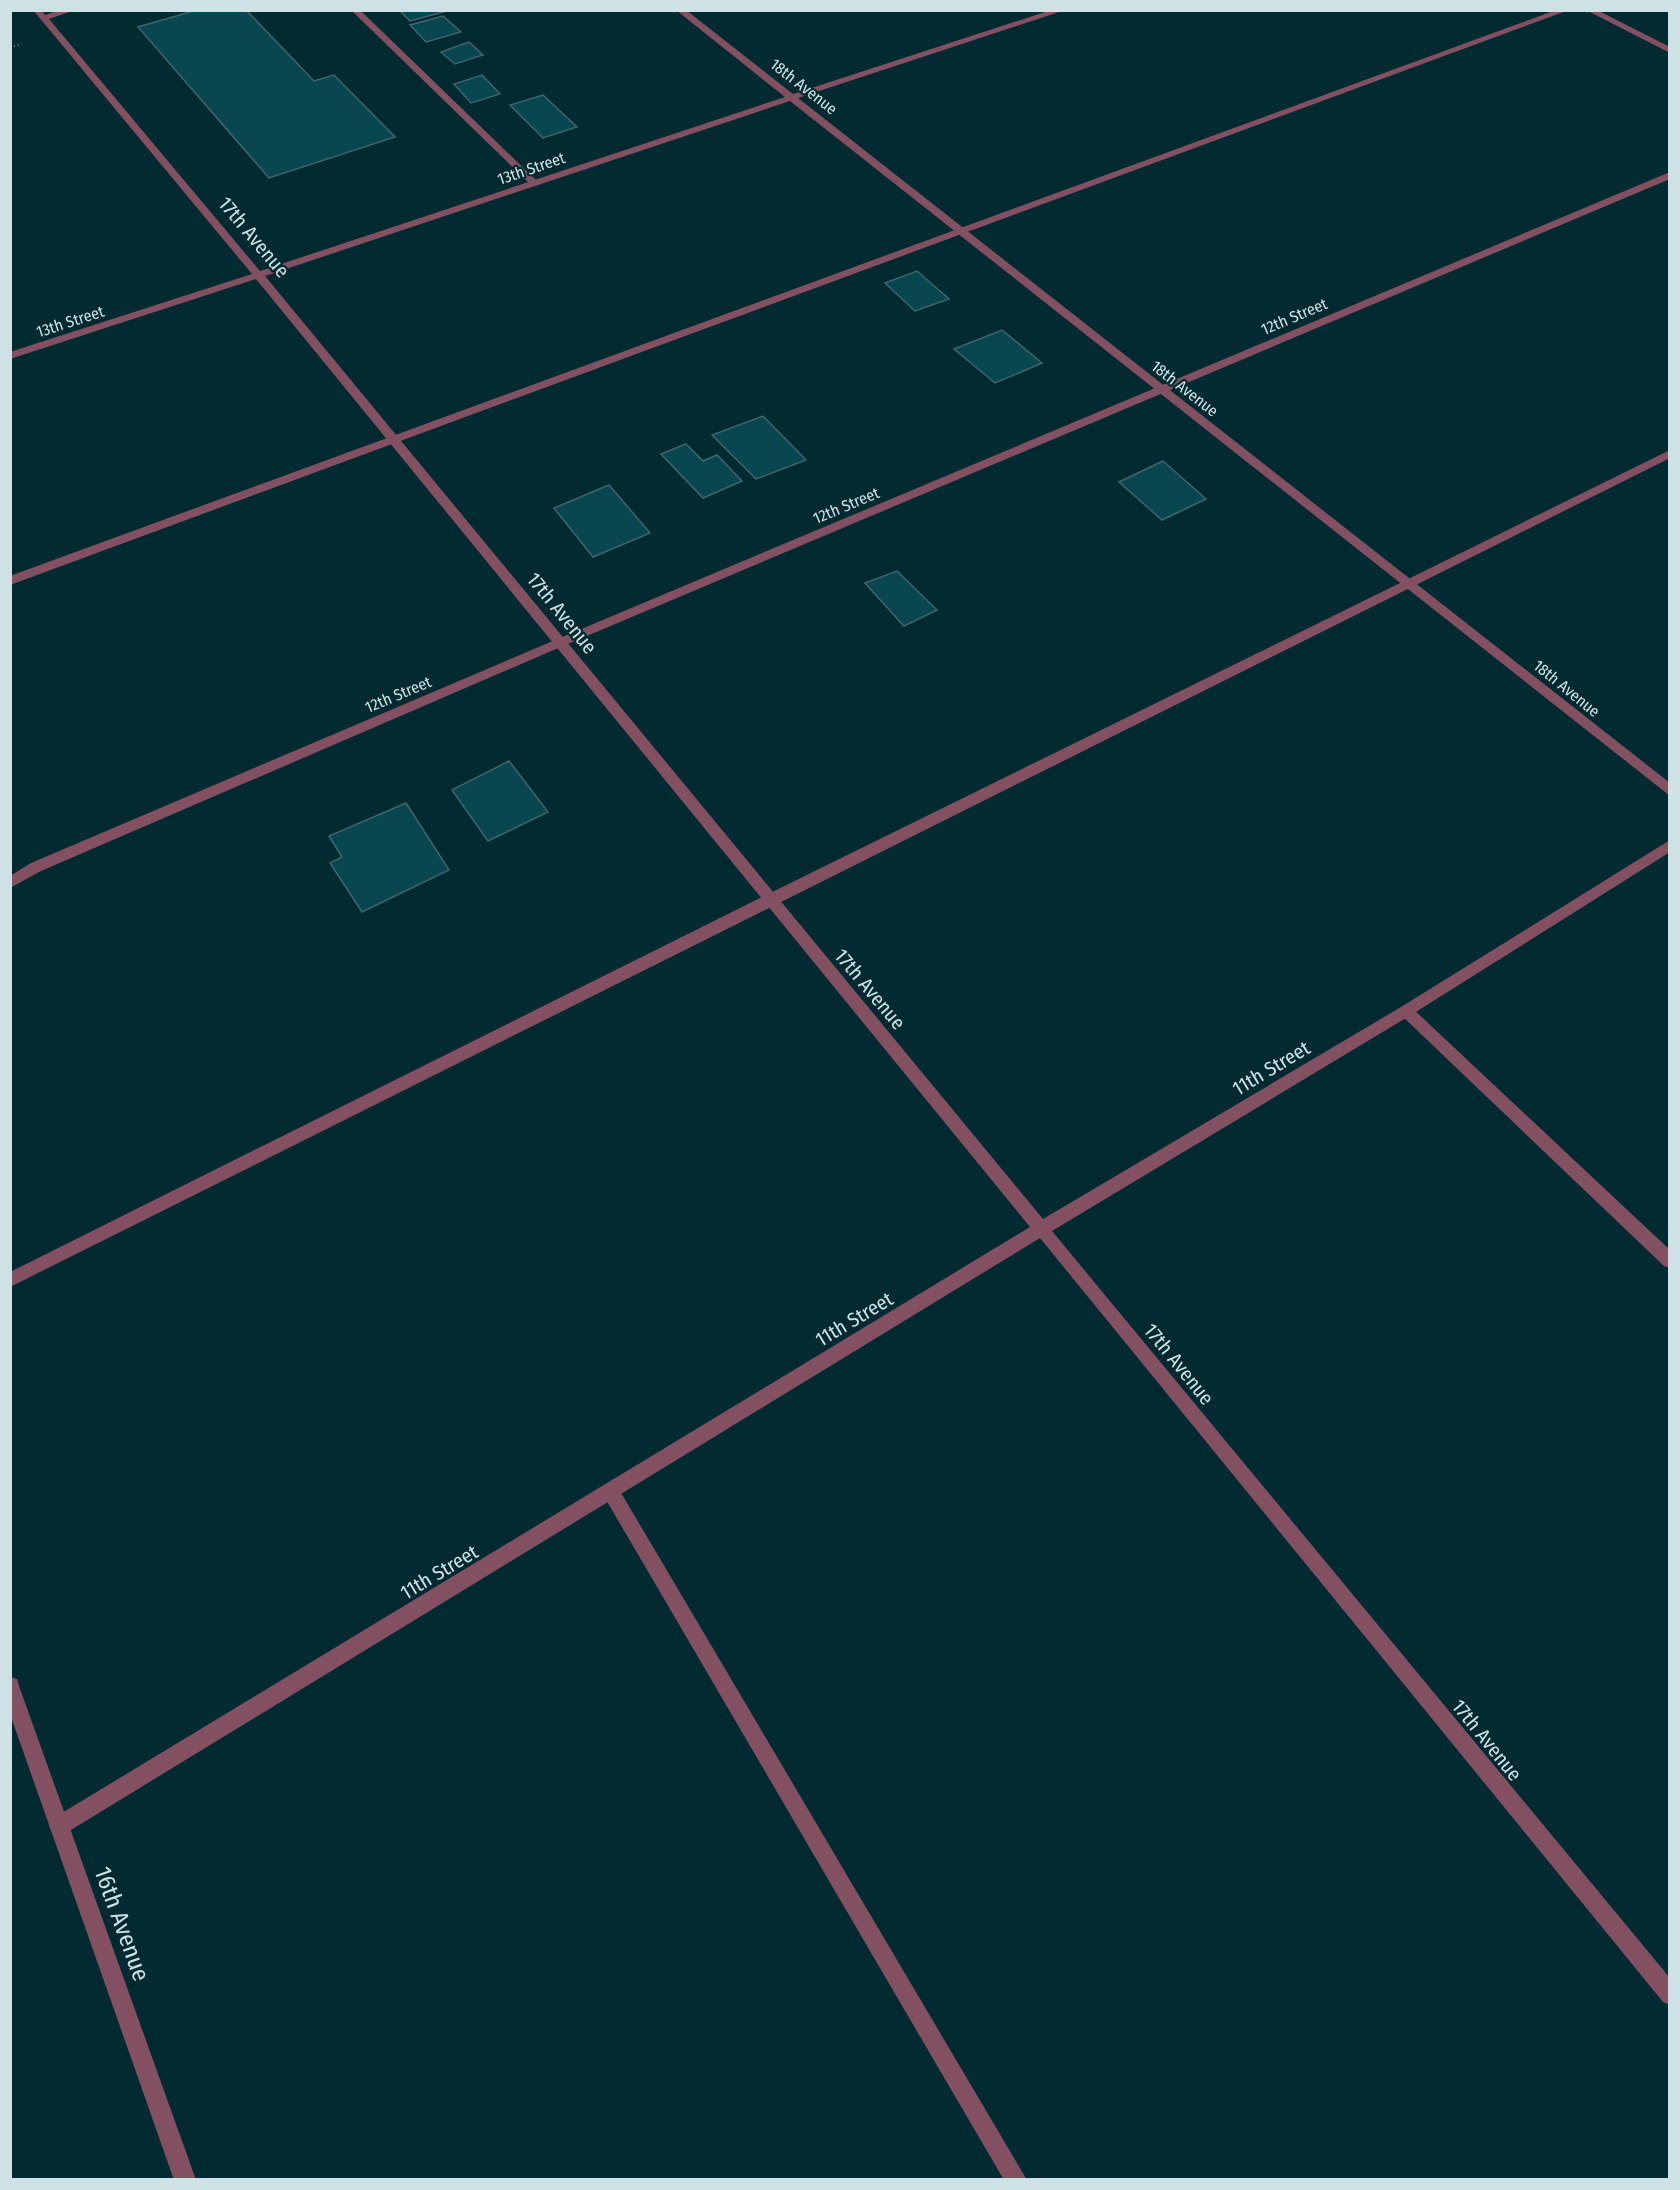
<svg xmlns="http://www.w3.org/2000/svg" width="1680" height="2190" font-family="'Fira Sans Condensed',sans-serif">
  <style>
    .building { fill: #084650; stroke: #40656c; stroke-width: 1.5 }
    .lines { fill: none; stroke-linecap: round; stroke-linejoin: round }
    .path { stroke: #69878c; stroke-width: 2; stroke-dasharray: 1 3; stroke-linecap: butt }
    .service { fill: #835061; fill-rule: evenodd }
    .minor { fill: #835061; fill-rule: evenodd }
    .tertiary { fill: #835061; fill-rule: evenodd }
    .labels { text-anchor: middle; stroke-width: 4.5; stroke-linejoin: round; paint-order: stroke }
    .far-street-label { font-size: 16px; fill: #cee2e6; stroke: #022b31 }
    .street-label { font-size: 20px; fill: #cee2e6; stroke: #022b31 }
    .near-street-label { font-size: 24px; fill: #cee2e6; stroke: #022b31 }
  </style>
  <rect width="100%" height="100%" fill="#022b31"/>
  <g class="building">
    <path d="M197,10H246L314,81L334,75L395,137L269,178L138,27Z"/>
    <path d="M399,10H441L443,12L410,21Z"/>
    <path d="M443,16L461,32L426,42L410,25Z"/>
    <path d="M469,42L483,55L455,64L441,52Z"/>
    <path d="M482,75L500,94L471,103L454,84Z"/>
    <path d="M543,95L577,127L543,138L510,105Z"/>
    <path d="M917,271L949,299L915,311L885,283Z"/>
    <path d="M1002,330L1042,363L995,383L954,349Z"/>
    <path d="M763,416L806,460L756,479L712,435Z"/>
    <path d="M686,444L703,461L717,455L742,481L703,498L661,454Z"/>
    <path d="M1163,461L1206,499L1162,520L1119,482Z"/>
    <path d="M609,485L650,533L593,557L554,508Z"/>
    <path d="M897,571L937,610L904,626L865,583Z"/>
    <path d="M509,761L548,812L488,841L452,790Z"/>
    <path d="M406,803L449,870L362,912L330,863L342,857L329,836Z"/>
  </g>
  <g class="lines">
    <path class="path" d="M10,47L22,44"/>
    <g class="service">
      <path d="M351,10H360L537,181V185H531Z"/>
      <path d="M1556,10H1569L10,585V576Z"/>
      <path d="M1670,450V458L10,1287V1272L764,896Z"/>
      <path d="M1406,1005L1411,1007L1670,1250V1268L1664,1266L1401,1015L1399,1011L1401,1007Z"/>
      <path d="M611,1483L617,1486L1027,2180H1004L605,1498L602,1492L605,1486Z"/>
    </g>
    <path class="minor" d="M33,10H42L45,15L60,10H75L49,19L260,271L785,97L676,10H686L793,94L1051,10H1065L798,98L1670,783V796L790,101L265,276L1043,1219L1401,1007L1670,840V852L1411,1015L1052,1231L1670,1978V2005L1663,2002L1040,1238L66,1833L59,1836L52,1833L49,1826L52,1819L1030,1227L256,279L10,359V352L252,274Z"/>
    <g class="tertiary">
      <path d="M1586,10H1597L1670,47V53Z"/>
      <path d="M1670,172V179L563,646L41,871L10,888V876L31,863L555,640Z"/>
      <path d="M10,1677L17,1679L19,1686L196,2180H174L10,1714Z"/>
    </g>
  </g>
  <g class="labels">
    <g class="far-street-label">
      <text transform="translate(804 86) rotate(38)" y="6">18th Avenue</text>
      <text transform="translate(531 168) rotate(-19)" y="6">13th Street</text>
      <text transform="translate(1294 316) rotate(-23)" y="6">12th Street</text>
      <text transform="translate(70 321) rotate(-18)" y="6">13th Street</text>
      <text transform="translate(1185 388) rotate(38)" y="6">18th Avenue</text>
      <text transform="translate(846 505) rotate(-23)" y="6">12th Street</text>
      <text transform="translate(1567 688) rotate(39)" y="6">18th Avenue</text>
      <text transform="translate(398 694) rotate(-23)" y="6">12th Street</text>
    </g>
    <g class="street-label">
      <text transform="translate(254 237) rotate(50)" y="7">17th Avenue</text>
      <text transform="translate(562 613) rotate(51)" y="7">17th Avenue</text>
      <text transform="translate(870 989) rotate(50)" y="7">17th Avenue</text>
      <text transform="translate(1271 1068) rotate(-31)" y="7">11th Street</text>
      <text transform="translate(854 1319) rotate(-31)" y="7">11th Street</text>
      <text transform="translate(1179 1364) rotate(51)" y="7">17th Avenue</text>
      <text transform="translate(439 1572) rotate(-31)" y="7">11th Street</text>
      <text transform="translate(1487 1740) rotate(51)" y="7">17th Avenue</text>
    </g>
    <g class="near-street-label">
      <text transform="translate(122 1924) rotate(70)" y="8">16th Avenue</text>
    </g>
  </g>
  <rect width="1680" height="2190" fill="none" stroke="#cee2e6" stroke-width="24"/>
</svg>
